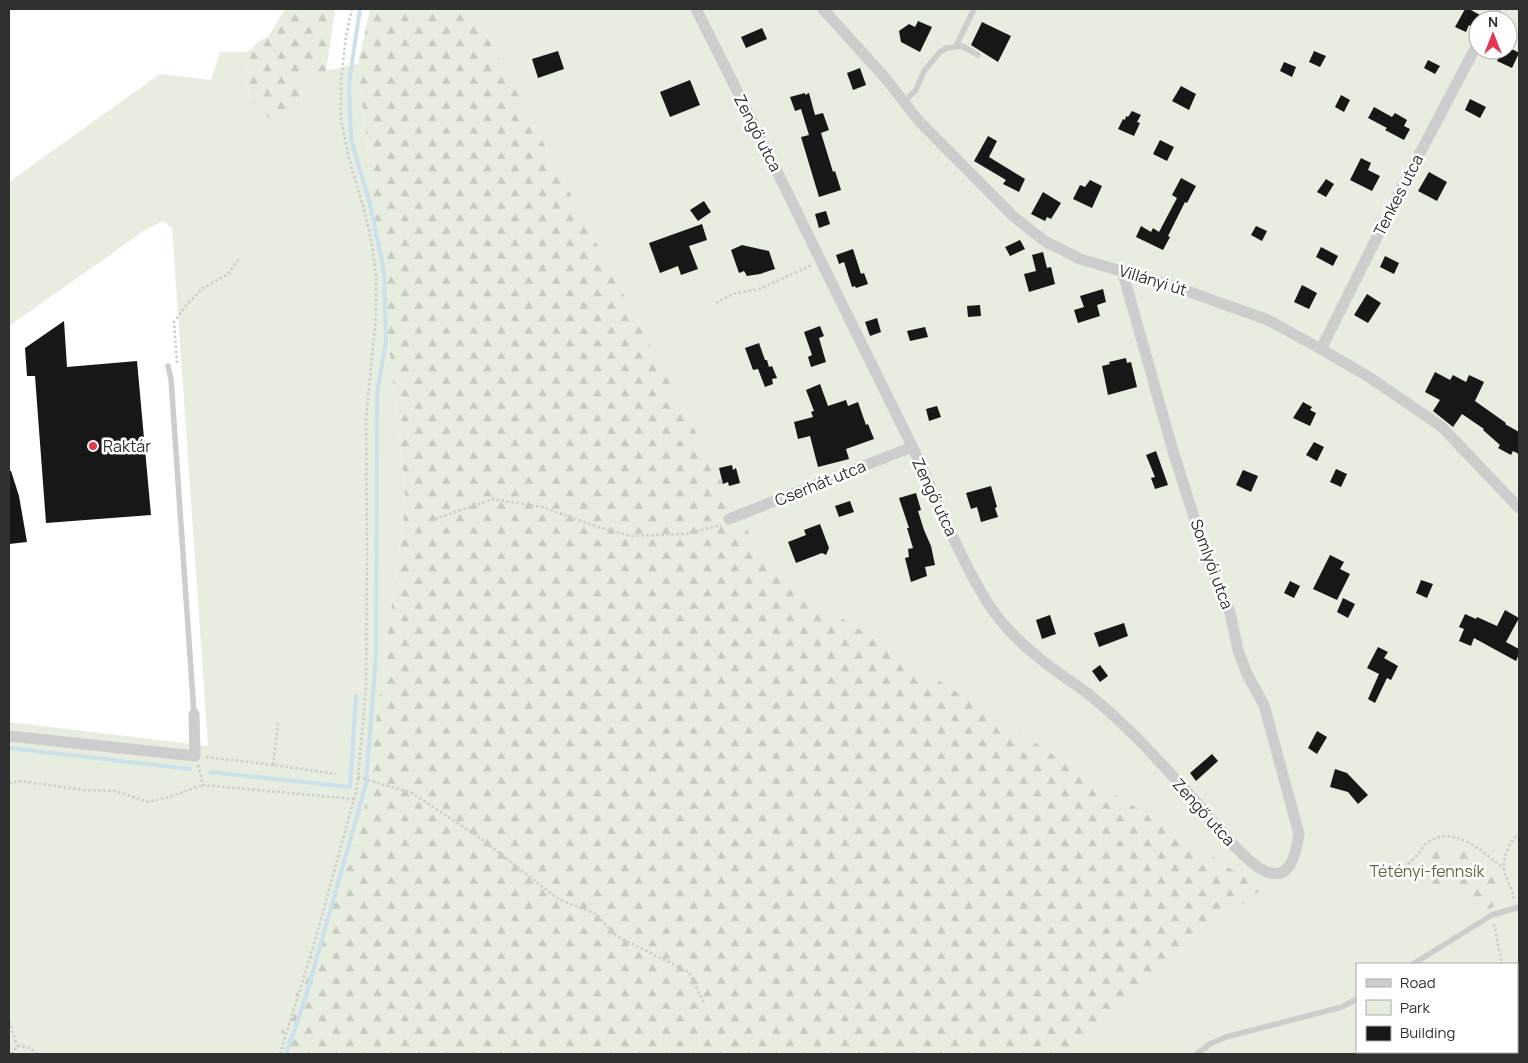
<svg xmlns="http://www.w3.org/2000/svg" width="1528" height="1063" font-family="Manrope,sans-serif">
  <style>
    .green { fill: #e7eddf; fill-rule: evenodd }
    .forest { fill: url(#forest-firs) }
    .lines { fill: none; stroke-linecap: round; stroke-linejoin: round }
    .stream { stroke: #cbe2ec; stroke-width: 4 }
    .building { fill: #171717 }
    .path { stroke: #cdcdcd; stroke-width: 2.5; stroke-dasharray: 2.5 2.5; stroke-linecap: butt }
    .service { stroke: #cdcdcd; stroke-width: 5.5 }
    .minor { stroke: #cdcdcd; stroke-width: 11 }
    .poi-dot { fill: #e3364f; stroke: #fff; stroke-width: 2 }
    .labels { text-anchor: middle; stroke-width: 5; stroke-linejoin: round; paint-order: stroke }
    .street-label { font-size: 16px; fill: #303030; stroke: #fff }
    .poi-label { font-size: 16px; fill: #303030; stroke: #fff; text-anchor: start }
    .park-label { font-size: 16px; fill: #576c3e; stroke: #fff }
  </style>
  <defs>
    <pattern id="forest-firs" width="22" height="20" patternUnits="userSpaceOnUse" patternTransform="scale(1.25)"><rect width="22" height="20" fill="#e7eddf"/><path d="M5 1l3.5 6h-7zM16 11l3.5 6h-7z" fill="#c6ccc0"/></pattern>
  </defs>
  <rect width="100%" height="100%" fill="#fff"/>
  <g class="green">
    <path d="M473,9H1519V1054H1073L1227,916L1261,889L769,571ZM1478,20H1508V50H1478ZM1357,964H1517V1052H1357Z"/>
    <path d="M220,52H245L249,98L302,110L301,76L358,64L406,500L363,819L273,1054H9V722L208,746L172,228L163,221L145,230L9,326V182L160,74L211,80Z"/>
  </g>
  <g class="forest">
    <path d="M285,9H331L335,11L326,71L301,76L302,110L278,127L249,98L245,52L251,50L256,43L269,36Z"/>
    <path d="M370,9H473L769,571L1262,889L1227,916L1073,1054H273L363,819L406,500L358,64Z"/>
    <path d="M1450,846C1473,850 1497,866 1499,891C1499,896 1498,901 1494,906C1491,909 1485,911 1480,913L1470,908L1465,894L1460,887L1446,886L1434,889H1428L1420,884L1415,877L1414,871L1423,858L1436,849Z"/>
  </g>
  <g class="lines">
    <g class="stream">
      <path d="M9,748L190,769"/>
      <path d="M210,772L350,787L356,696"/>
      <path d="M286,1054L306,996L366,784L376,656L377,393L386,341L384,272L370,204L351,139L349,83L360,9"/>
    </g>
  </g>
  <g class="building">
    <path d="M1465,9H1469L1480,15L1473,28L1469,25L1466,32L1455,27Z"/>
    <path d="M918,21L932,27L920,52L901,42L899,31L909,24L915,27Z"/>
    <path d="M982,22L1011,36L998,62L971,45Z"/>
    <path d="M762,28L767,39L746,48L741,37Z"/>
    <path d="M1502,50H1514L1519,53L1512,68L1497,61Z"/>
    <path d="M558,51L564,69L538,78L532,59Z"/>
    <path d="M1314,51L1326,56L1320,67L1309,62Z"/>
    <path d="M1428,60L1440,66L1435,74L1424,68Z"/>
    <path d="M1284,62L1296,67L1292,77L1280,71Z"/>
    <path d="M860,68L866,85L853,90L847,73Z"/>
    <path d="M690,80L700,105L670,117L660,92Z"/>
    <path d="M1181,86L1196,94L1189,110L1172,101Z"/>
    <path d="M805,93V95L809,93L815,115L823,113L829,130L821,133L833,172L835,171L841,190L819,197L801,137L809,135L801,109L795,111L790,97Z"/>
    <path d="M1341,95L1350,100L1344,112L1335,107Z"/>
    <path d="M1470,99L1486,107L1480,118L1465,110Z"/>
    <path d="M1374,107L1392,117L1395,113L1407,120L1404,126L1410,129L1404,140L1385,130L1387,128L1368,118Z"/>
    <path d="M1132,111L1141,115L1137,122L1140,123L1134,136L1118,129L1123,119L1125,120L1126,116L1128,117Z"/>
    <path d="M988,136L997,141L989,157L1025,179L1019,192L1003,184L1006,180L974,161Z"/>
    <path d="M1160,140L1174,147L1167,161L1153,154Z"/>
    <path d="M1361,158L1371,163L1368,170L1380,176L1372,191L1350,180Z"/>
    <path d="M1429,172L1447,182L1437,201L1418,191Z"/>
    <path d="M1181,178L1196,186L1187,203L1185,202L1168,236L1170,237L1163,250L1136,237L1141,226L1151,232L1153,228L1159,232L1177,198L1172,195Z"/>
    <path d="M1326,179L1334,184L1326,197L1317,192Z"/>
    <path d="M1090,180L1102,186L1092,208L1073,199L1080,185L1085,187Z"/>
    <path d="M1043,192L1061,203L1051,219L1047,217L1045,221L1031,214Z"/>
    <path d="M704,201L711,212L698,221L690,210Z"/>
    <path d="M826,211L830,224L819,228L815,214Z"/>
    <path d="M702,224L707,240L689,246L698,269L681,275L678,266L660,273L649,243Z"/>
    <path d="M1256,226L1267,231L1262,241L1251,235Z"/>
    <path d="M1020,240L1025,249L1010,256L1005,247Z"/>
    <path d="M742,245L769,251L775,269L760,274L747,276L744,271L739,273L731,250Z"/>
    <path d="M1321,247L1338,256L1333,266L1316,257Z"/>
    <path d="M853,249L861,274L864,273L868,284L856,288L855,286L852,287L844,262L839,264L836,255Z"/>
    <path d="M1043,252L1047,268L1051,267L1055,284L1029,292L1024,274L1036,271L1032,255Z"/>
    <path d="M1385,256L1399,263L1394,274L1380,267Z"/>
    <path d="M1302,285L1317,293L1309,309L1294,302Z"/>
    <path d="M1103,289L1106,302L1097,305L1100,316L1078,323L1074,310L1084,307L1080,296Z"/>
    <path d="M1367,294L1381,303L1368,323L1354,315Z"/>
    <path d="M980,305L981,316L968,317L967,306Z"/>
    <path d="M877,318L881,332L870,336L865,322Z"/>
    <path d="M64,321L67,367L137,361L151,515L46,523L35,376H27L25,348Z"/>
    <path d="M820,326L824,336L819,338L826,362L811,367L808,357L812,355L804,332Z"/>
    <path d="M925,327L928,337L910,341L907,331Z"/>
    <path d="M759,343L765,360H767L769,367L772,366L777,378L772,379L773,384L765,387L758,369L753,370L745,348Z"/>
    <path d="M1126,358L1127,363L1131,362L1137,387L1108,395L1102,366L1110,364L1109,362Z"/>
    <path d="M1435,372L1450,380L1453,375L1466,382L1469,375L1484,382L1475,401L1506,423L1505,424L1519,432V454L1513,451L1511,455L1498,448L1500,445L1483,430L1484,429L1462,414L1453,427L1433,411L1440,400L1425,392Z"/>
    <path d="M820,384L828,406L846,400L848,406L858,402L866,425L868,424L874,439L846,449L849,459L818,467L810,436L798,439L794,422L813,417L811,412L814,411L806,390Z"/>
    <path d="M1303,402L1312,407L1310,410L1316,413L1310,426L1293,418Z"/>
    <path d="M937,406L941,417L929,421L926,409Z"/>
    <path d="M1314,442L1324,447L1317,461L1306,455Z"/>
    <path d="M1156,451L1168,485L1155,489L1151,478L1155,477L1146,455Z"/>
    <path d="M732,465L733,470L736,468L740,483L729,486L728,482L723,484L719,468Z"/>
    <path d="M1336,469L1347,474L1341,487L1330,482Z"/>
    <path d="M1243,470L1258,476L1251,492L1236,485Z"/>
    <path d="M9,471H11L19,496L27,542L9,544Z"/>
    <path d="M991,486L997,507L995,508L998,517L981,522L977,507L971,509L966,493Z"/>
    <path d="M916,493L921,510L918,511L924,530L931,546L935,565L925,567L927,576L911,582L905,558L909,557L908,549L913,548L907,528H909L899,498Z"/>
    <path d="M850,501L854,512L839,517L835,506Z"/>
    <path d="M820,524L829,548L826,555L822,553L796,563L788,542L806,535L804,530Z"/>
    <path d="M1330,555L1344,562L1340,569L1350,574L1337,600L1313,589Z"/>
    <path d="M1421,580L1433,584L1427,598L1416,593Z"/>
    <path d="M1290,581L1300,586L1294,598L1284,593Z"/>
    <path d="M1343,598L1355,604L1348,618L1337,612Z"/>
    <path d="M1505,610L1519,618L1506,642L1519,649V654L1516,661L1474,638L1471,646L1459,641L1464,629L1459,627L1465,614L1476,619L1477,617L1497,626Z"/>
    <path d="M1050,615L1056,634L1042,639L1036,620Z"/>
    <path d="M1124,623L1128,636L1099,647L1094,633Z"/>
    <path d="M1378,647L1388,652L1384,658L1398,666L1391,680L1387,678L1375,703L1368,699L1379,674L1367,668Z"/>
    <path d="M1100,665L1108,676L1100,682L1092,671Z"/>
    <path d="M1317,731L1327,737L1317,754L1308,748Z"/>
    <path d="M1212,754L1218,761L1196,781L1190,773Z"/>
    <path d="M1335,769L1347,773L1368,795L1358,804L1348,792L1330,787Z"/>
  </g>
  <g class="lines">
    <g class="path">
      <path d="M716,303L733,294L759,289L812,265"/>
      <path d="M177,363L174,322L186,305L203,288L228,274L239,259"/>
      <path d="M435,519L493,499L542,507L598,527L631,536L686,534L721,525"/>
      <path d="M206,757L273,765L336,774"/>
      <path d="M198,765L203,785L354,799"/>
      <path d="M273,765L278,723"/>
      <path d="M358,777L412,793L480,838L558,899L596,914L616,936L689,972L704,1003"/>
      <path d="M9,783L20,781L84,790L115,791L149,802L169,797L203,785"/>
      <path d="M1394,878C1402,870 1411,862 1419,853C1421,850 1423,846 1426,844C1452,822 1485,853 1504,869"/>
      <path d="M1513,899C1514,888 1505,880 1504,869C1503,856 1509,841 1519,834"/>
      <path d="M1494,924L1502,964"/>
      <path d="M9,1021L17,1046"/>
      <path d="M12,1054L17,1046L28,1047L38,1054"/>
      <path d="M280,1054L315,941L357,788L366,689L367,556L366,419L376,316V277L372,244L364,209L349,159L341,119V81L346,36L352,9"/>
    </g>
    <g class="service">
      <path d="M956,46L974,9"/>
      <path d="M905,101L916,90L924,71L940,52L947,48L962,46L978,55"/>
      <path d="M168,366L171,379L194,714"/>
      <path d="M1413,964L1492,915L1519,907"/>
      <path d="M1197,1054L1210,1044L1226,1037L1342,1007L1357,999"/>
    </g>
    <g class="minor">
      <path d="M696,9C769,153 839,299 911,444C934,492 953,544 980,590C994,616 1015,639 1038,657C1055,672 1075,683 1092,697C1130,728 1165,767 1198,804C1213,821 1249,868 1270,873C1293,878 1296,850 1299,834L1264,705L1247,674L1238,650L1230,613L1207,558L1173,451L1122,270"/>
      <path d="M823,9L887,80L918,120L1014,217L1046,242L1080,259L1170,285L1268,320L1321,349L1369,377L1442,427L1519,508"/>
      <path d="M1490,20L1496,9"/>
      <path d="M1321,349L1403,185L1478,43"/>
      <path d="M729,519L912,447"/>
      <path d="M9,736L195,756L194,714"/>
      <path d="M1517,1008H1519"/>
      <path d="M1367,1054L1372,1052"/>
    </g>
  </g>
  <circle class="poi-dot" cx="93" cy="446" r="5"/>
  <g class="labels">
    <g class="street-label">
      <text transform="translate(758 133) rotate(63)" y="6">Zengő utca</text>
      <text transform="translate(1398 195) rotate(-63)" y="6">Tenkes utca</text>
      <text transform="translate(1153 280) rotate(17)" y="6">Villányi út</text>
      <text transform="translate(820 483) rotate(-22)" y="6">Cserhát utca</text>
      <text transform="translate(935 497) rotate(65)" y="6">Zengő utca</text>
      <text transform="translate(1212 564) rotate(70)" y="6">Somlyói utca</text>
      <text transform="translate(1204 812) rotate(48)" y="6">Zengő utca</text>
    </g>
    <g class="poi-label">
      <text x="103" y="452">Raktár</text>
    </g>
    <g class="park-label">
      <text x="1427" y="877">Tétényi-fennsík</text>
    </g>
  </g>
  <rect width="1528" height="1063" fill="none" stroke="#303030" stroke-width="20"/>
  <rect x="1356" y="963" width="162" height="90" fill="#ffffff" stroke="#acacac"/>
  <rect x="1366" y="979" width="25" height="8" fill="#cdcdcd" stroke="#acacac"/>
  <text x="1400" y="988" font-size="15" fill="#303030">Road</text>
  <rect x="1366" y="1000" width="25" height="15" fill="#e7eddf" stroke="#acacac"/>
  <text x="1400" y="1013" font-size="15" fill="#303030">Park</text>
  <rect x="1366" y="1026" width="25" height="15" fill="#171717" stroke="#acacac"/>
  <text x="1400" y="1038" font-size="15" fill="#303030">Building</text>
  <g transform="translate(1493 35)"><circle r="24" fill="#ffffff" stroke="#acacac"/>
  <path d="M0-4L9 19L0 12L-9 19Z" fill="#e3364f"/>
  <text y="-8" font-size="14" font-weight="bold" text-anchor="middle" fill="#303030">N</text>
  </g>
</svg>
